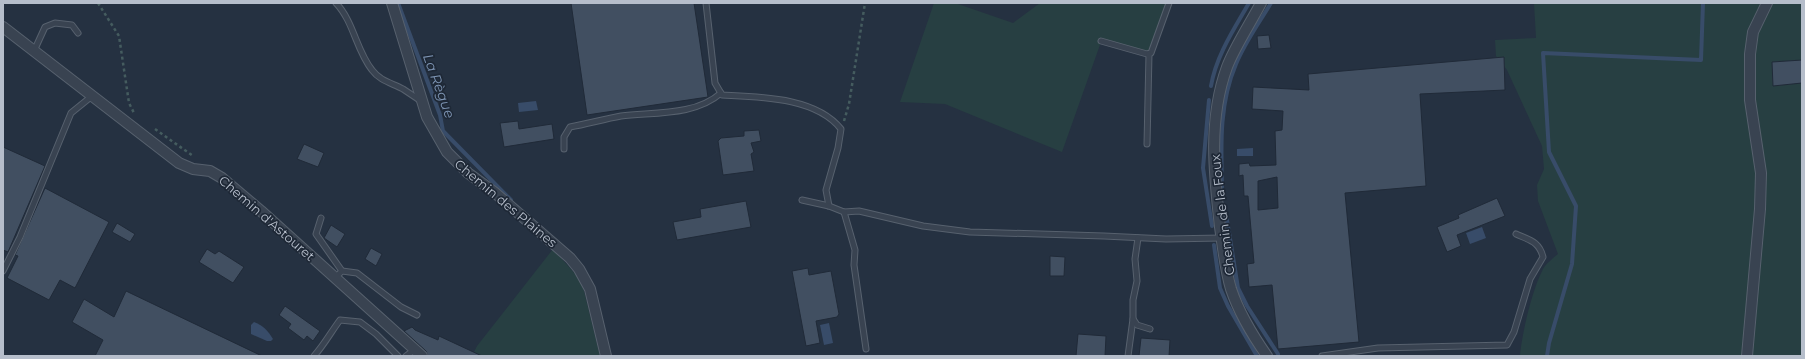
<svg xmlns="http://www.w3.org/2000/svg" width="1805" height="359" font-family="Montserrat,sans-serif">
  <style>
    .green { fill: #273f42 }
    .water { fill: #384c69 }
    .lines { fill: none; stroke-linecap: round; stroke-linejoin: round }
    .stream { stroke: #384c69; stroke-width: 4 }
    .building { fill: #414f61; stroke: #202a38; fill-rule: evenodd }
    .lane-casing { stroke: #57616e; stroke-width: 7 }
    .street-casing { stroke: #57616e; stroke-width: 12 }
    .path { stroke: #455c5f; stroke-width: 2.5; stroke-dasharray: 3 3; stroke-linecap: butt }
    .lane { stroke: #394351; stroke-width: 5 }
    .street { stroke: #394351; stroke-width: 10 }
    .labels { text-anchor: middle; stroke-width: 3.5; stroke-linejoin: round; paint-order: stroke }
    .street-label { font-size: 13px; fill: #b6becb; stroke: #1e2836 }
    .water-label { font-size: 14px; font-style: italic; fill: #7d94b3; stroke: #1e2836 }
  </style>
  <rect width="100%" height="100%" fill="#253141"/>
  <g class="green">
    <path d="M934,3H955L1013,23L1040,3H1169L1151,53L1101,42L1062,152L945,104L900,102Z"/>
    <path d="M1534,3H1802V356H1520C1522,333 1532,290 1543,269C1546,264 1553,258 1558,254L1538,201L1537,185L1544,169L1542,146L1507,70L1496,56L1495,40L1536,38Z"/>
    <path d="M553,249L577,276L583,287L600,356H472L477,346Z"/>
  </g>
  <g class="water">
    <path d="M536,101L538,110L519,112L518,103Z"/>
    <path d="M1253,148V156H1237V149Z"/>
    <path d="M1482,227L1486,238L1470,244L1466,233Z"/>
    <path d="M254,322C264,326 268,331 273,339L271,341H267L251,334V325Z"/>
    <path d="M829,323L833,343L824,345L820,325Z"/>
  </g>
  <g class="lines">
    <g class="stream">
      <path d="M398,3L440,115L443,131L511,200"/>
      <path d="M1211,86C1216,56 1234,29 1249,3"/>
      <path d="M1209,100L1203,168L1212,226"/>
      <path d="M1222,187C1221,145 1219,104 1236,64C1245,42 1259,23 1271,3"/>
      <path d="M1226,214L1238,288L1247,306L1278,354"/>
      <path d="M1214,245L1220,288L1228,306L1257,356"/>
      <path d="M1547,356L1549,343L1572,264L1576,206L1549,152L1543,53L1701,60L1703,3"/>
    </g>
  </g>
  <g class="building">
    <path d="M571,3H694L708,97L587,115Z"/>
    <path d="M1269,35L1271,48L1258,49L1257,36Z"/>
    <path d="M1504,57L1505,90L1420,94L1426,186L1345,193L1359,342L1278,349L1272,285L1249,287L1247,264L1254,263L1248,196H1244L1243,175L1239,176V164L1249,163L1250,166L1276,165L1275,131L1282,130L1283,111L1252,109L1253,87L1309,90L1308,74ZM1277,177L1278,208L1258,210V181Z"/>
    <path d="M1802,60V83L1773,86L1772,62Z"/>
    <path d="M518,121L519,129L552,124L554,139L504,147L500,123Z"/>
    <path d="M759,130L761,141L751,143L754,152L751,154L754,171L723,175L718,141L721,138L744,136V131Z"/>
    <path d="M304,144L324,153L318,167L297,159Z"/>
    <path d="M3,147L45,166L8,252L3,250Z"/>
    <path d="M45,188L109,222L75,288L60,280L49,300L7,278L18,256L15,255Z"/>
    <path d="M1497,198L1505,216L1457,235L1461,246L1447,252L1437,227L1459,218L1458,215Z"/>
    <path d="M746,201L751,227L677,240L673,222L701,217L700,209Z"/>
    <path d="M117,223L135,234L130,242L112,232Z"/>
    <path d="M331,225L345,234L337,247L324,238Z"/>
    <path d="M371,248L382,254L376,266L365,259Z"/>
    <path d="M207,249L215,254L219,251L244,267L233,283L199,262Z"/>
    <path d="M1050,256L1065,257L1064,276H1050Z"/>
    <path d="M808,268L809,275L831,271L839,314L837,317L816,321L820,343L806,346L792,271Z"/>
    <path d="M126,291L262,356H95L103,340L72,322L84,299L114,317Z"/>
    <path d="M285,306L320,331L313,341L307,336L304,340L288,328L291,324L279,315Z"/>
    <path d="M412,327L415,330L438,340L439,336L482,356H428L426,351L404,331Z"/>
    <path d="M1078,334L1106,336L1105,356H1076Z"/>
    <path d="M1141,338L1170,340L1169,356H1139Z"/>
  </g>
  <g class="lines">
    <defs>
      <g id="lane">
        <path d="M336,3C354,22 356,50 372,70C380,81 392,83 403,89C409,93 415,97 421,101"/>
        <path d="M706,3L715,83L722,95C760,97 816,97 841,129L838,148L826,190L829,206"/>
        <path d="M1101,41L1147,54L1151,53L1169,3"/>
        <path d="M34,51L45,27L55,23L72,25L78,33"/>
        <path d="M1147,144L1149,54"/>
        <path d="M564,149V137L570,127C587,124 604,119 621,116C654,112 695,116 721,93"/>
        <path d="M802,200L829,206L844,212L859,211L923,226L970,232L1104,236L1166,239L1222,238"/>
        <path d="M844,212L855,250L854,265L866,349"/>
        <path d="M321,218L316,234L342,271"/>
        <path d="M1138,238L1135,259L1137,281L1133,300V319L1137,325L1150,329"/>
        <path d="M3,271L20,237L71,113L92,96"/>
        <path d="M335,278L342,271L357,273L401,307L417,315"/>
        <path d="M314,356C324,345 331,332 340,320L360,322L376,334L398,356"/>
        <path d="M406,356L414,350"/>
        <path d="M1128,356L1133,319"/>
        <path d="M1322,356L1378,348L1507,345L1514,332L1530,279L1543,257C1539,241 1529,240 1516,234"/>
      </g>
      <g id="street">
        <path d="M392,3L427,117L447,152L468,173L494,192L570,258L579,269L590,289L606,356"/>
        <path d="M1261,3C1251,22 1234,48 1227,67C1208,119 1214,173 1220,227C1223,247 1225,269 1231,289C1239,313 1253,336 1267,356"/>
        <path d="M3,27L179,163L193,169L210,171L222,178L261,211L422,356"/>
        <path d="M1747,356L1760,209L1761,173L1750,100V54L1753,32L1767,3"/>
      </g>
    </defs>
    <use href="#lane" class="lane-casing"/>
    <use href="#street" class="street-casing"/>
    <g class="path">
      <path d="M98,3L119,36L129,103L134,113"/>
      <path d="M844,121L849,104L865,3"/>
      <path d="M155,129L193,156"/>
    </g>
    <use href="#lane" class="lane"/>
    <use href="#street" class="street"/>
  </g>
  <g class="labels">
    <g class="street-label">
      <text transform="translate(506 203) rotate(40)" y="5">Chemin des Plaines</text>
      <text transform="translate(1222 215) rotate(-97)" y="5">Chemin de la Foux</text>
      <text transform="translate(267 218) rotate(41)" y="5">Chemin d'Astouret</text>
    </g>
    <g class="water-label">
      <text transform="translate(439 86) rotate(70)" y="5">La Règue</text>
    </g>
  </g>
  <rect width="1805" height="359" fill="none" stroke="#b6becb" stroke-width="8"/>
</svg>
